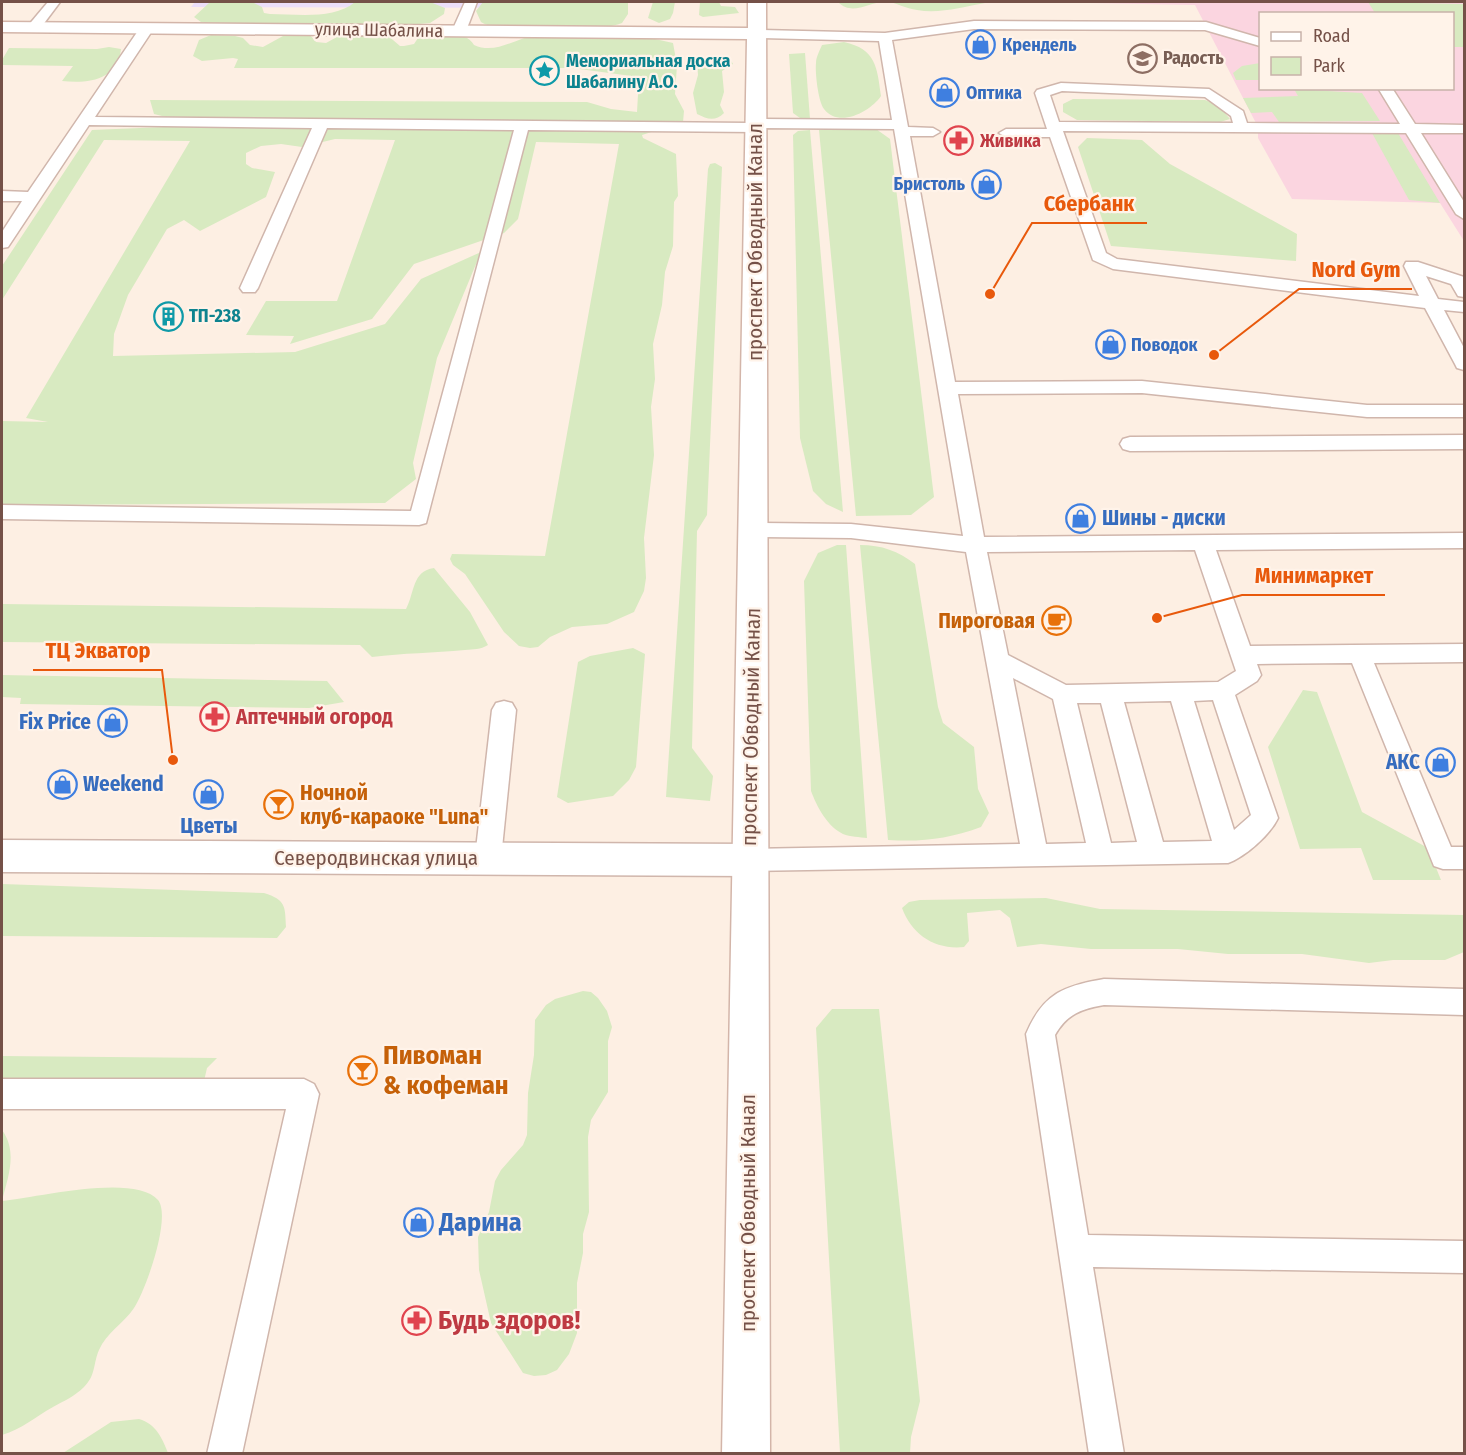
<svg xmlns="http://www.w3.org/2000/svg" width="1466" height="1455" font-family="'Fira Sans Condensed',sans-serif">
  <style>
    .education { fill: #ecdff9 }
    .medical { fill: #fbd5e0; fill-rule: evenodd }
    .green { fill: #d8eac1 }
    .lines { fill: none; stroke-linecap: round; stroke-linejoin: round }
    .lane-casing { stroke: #d0b6ac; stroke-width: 3 }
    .street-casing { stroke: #d0b6ac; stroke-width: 3 }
    .secondary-casing { stroke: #d3b5a9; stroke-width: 3 }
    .lane { fill: #fff; fill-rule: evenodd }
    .street { fill: #fff; fill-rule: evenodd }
    .secondary { fill: #fff; fill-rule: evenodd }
    .labels { text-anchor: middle; stroke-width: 4.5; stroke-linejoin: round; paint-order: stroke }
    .far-street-label { font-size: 18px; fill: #755148; stroke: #fff3e9 }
    .far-shop-label { font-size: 18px; font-weight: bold; fill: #366cbe; stroke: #fff3e9; text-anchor: start }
    .far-education-label { font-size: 18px; font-weight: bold; fill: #785e54; stroke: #fff3e9; text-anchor: start }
    .far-culture-label { font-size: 18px; font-weight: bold; fill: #0d838f; stroke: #fff3e9; text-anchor: start }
    .far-health-label { font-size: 18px; font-weight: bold; fill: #be3a42; stroke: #fff3e9; text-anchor: start }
    .street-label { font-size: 21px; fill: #755148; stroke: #fff3e9 }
    .shop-label { font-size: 21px; font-weight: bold; fill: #366cbe; stroke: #fff3e9; text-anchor: start }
    .food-label { font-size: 21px; font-weight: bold; fill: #c56008; stroke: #fff3e9; text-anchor: end }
    .health-label { font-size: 21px; font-weight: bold; fill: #be3a42; stroke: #fff3e9; text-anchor: start }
    .near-food-label { font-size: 26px; font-weight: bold; fill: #c56008; stroke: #fff3e9; text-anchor: start }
    .near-shop-label { font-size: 26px; font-weight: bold; fill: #366cbe; stroke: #fff3e9; text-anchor: start }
    .near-health-label { font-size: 26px; font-weight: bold; fill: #be3a42; stroke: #fff3e9; text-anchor: start }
    .leader { fill: none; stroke: #e8590c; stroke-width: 2 }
    .callout-dot { fill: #e8590c; stroke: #fff3e9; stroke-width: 2 }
    .callout-label { font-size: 22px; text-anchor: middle; font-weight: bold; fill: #e8590c; stroke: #fff3e9; stroke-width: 4.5; stroke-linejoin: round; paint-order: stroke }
  </style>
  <rect width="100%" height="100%" fill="#fdefe3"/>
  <path class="education" d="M195,2H609L608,8L191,7Z"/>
  <path class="medical" d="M1037,2H1464V241L1440,203L1292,199L1258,138V127L1195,5ZM1260,14H1452V88H1260Z"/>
  <g class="green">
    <path d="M210,2H252L262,7L264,13L270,14C296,14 334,20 355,2H430L445,8L444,14L430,23L386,27L343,24L310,26L235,23L213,26L201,22L194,17Z"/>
    <path d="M483,2H628V14L622,23C594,33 561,26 532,25C516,24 495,31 481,22L476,11Z"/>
    <path d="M653,2H675L673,13L670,19L659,23L648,18Z"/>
    <path d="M700,2H719L721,6L735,7L739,13L703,17L699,15Z"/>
    <path d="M838,2H837H985V3C963,7 939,14 917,10C906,9 896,2 886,2C869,1 853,17 838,2Z"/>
    <path d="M1368,2L1464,4V47H1453L1452,14L1375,13Z"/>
    <path d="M365,34H386L400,46H404L414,44L418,38C433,34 466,29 474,45C496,55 515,38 537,35L646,37L673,43L677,65L675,94L684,111L683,122L642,135L643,138L676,154L678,196L674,202L673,246L665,272L662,305L653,344L655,379L651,407L654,455L644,538L646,578L644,591L634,612L607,624L572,627L550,637L538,647L530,648L519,646L504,632L465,574L453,565L450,559L452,554L545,556L619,144L536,142L518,219L504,233L414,264L372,319L290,344L294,336L246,335L266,301H337L395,140L335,139L302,147L281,144L261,146L246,153V164L252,168L275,172L266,197L200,231L184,220L167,229L128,295L114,334L113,356L295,352L385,324L421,279L481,252L437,358L413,463L416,479L385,503L2,505V421L48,422L26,418L190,141L104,140L2,300V266L92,130L164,127L170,118L154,114L150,100L587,102L611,109L637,112L639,77L572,68H234L238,59L233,58L202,61L193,56L199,40L211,35L235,36L243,38L250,45L263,47L283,36L310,35L316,42L326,43L337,37Z"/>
    <path d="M844,42C876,49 877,67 881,96C871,111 839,129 824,109C818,101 815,72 816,63C816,57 820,50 822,45Z"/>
    <path d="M109,47L121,49C118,80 88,84 62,81L73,66L2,65V60L9,48L97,49Z"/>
    <path d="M805,53L810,119L800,118L793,113L789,54Z"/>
    <path d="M729,57L733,64L722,71L724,92L720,105L724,113C715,122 707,119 697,114L693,93L698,75L697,61Z"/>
    <path d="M1260,63V80H1236L1233,73L1242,66Z"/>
    <path d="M1294,89L1362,93L1380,121L1279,122L1272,112L1251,113L1243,98L1298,96Z"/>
    <path d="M1073,99L1205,100L1218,105L1230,119L1220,122L1077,120L1063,112V104Z"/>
    <path d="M876,129L890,139L934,497L911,515L856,516L819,130Z"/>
    <path d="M810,130L843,512L826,504L813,491L800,438L793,135L798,131Z"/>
    <path d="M1372,133H1398L1440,203L1409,200Z"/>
    <path d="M1087,138L1142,140L1170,164L1297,234L1296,261L1111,246L1078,147Z"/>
    <path d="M715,163L722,167L707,515L697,531L692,748L713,776L710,801L666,797L708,169L710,164Z"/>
    <path d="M837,545H846L867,838C860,837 850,837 843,834C827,826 817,807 811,791L804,581L818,553Z"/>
    <path d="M860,545C882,545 898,551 915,564L938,707L943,723L974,747L978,789L989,813L981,827C948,839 923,842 888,840Z"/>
    <path d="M434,568L470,612L488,645C480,650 474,649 465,650C434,653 403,653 372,657L360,645L2,642V604L406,609C415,592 412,571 434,568Z"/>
    <path d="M633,648L645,654L636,767L629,780L613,796L568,803L557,797L578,662L590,656Z"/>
    <path d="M2,675L327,681L344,702L309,708L20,704L21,698L2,697Z"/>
    <path d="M1303,690L1317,692L1362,812L1428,848L1441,880H1373L1361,848L1300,849L1268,747Z"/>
    <path d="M2,884L264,893C286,900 285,906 286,927L277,938L2,936Z"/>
    <path d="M1046,898L1100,909L1464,915V952L1445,960H1393L1369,963L1302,954H1228L1178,949H1091L1041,944L1017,947L1010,918L1000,910L967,913L969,941L964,947C935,950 912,935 902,908L909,902L920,900Z"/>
    <path d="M583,991L591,992L598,998L607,1011L612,1027L608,1041V1092L591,1120L588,1137L589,1212L583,1234V1253L577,1283V1333L569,1354L557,1370L546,1375L534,1376L523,1373L491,1323L479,1270L478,1237L489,1212L495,1181L501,1170L523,1145L527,1135L528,1093L534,1055L535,1020L546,1005L555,999Z"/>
    <path d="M832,1009H879L920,1401L911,1437L910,1453H840L816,1028Z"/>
    <path d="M2,1056L217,1058L207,1068L204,1081L179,1088L2,1087Z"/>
    <path d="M2,1130C18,1152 8,1177 2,1201C36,1198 134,1173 158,1200C172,1217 145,1292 134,1308C124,1323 106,1333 99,1350C93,1364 96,1375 84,1387C75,1396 64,1401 53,1407C35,1417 22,1429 2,1435Z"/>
    <path d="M139,1419C156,1424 162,1438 168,1453H63L111,1422Z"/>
  </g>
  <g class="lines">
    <defs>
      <g id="lane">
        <path d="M48,2H60L39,30H29L27,27Z"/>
        <path d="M465,2H477L466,31L459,35L452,31Z"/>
        <path d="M974,21L1206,22L1260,38V46L1205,30L974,29L892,40L908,127L933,128L940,132L933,136H910L955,382L1142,381L1367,405H1464V417H1367L1142,393L958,394L984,537L1464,533V548L1216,550L1250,646L1464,644V662L1374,663L1451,847H1464V869H1443L1434,866L1352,663L1257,664L1261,675L1257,681L1235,695L1278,818C1270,835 1245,857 1228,863L750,871L741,868L737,860L741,852L750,849L1020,844L966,552L851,538L753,537L746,535L743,530L746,525L753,523L851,524L963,536L894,129L763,128L761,131L756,132L528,130L426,523L419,525L2,519V505L411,511L514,130L327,128L258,288L255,292H243L240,288L312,128L89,125L8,247L2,248V232L22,201H2V191L28,192L142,25L147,24L154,28L95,117L748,123L750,120L755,119L892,120L879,41L757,38L750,34L757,30L885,33ZM1195,550L1236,671L1218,682L1066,685L1008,655L987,552ZM1013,678L1053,699L1086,843L1046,844ZM1213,700L1251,815L1234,830L1194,701ZM1171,701L1212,841L1163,842L1124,702ZM1077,703H1101L1137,842L1111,843Z"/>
        <path d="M1061,83L1209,89L1243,111L1247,123L1400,124L1378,88H1392L1415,124L1464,125V133H1421L1464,202V219L1456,214L1406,133L1063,131L1106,253L1117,259L1419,296L1404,266L1406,262H1418L1464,277V297L1458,296L1451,284L1426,276L1438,299L1464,302V312L1444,310L1464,348V370L1457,368L1455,364L1425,308L1113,269L1093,260L1050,137H1006L999,133L1006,129H1047L1035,93L1037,90ZM1062,91L1205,97L1231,116L1233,123L1059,122L1050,95Z"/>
        <path d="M1464,435V449L1130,451L1123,449L1120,444L1123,439L1130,437Z"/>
        <path d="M504,701L512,703L516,710L501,858L497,866L488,869L479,866L475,858L492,710L496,703Z"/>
        <path d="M1104,979L1464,989V1015L1104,1005C1081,1009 1067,1014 1055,1035L1088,1235L1464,1241V1273L1093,1267L1124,1454H1089L1026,1034C1043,994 1063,986 1104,979Z"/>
        <path d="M2,1079H304L314,1084L319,1094L242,1454H207L286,1109H2Z"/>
      </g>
      <path id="street" d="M2,840L750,844L763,849L768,860L763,871L750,876L2,872Z"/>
      <path id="secondary" d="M748,2H766L770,1454H722L747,39L2,32V22L748,28Z"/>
    </defs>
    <use href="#lane" class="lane-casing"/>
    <use href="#street" class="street-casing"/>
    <use href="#secondary" class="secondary-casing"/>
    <use href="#lane" class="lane"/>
    <use href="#street" class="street"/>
    <use href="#secondary" class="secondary"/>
  </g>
  <defs>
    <symbol id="shop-ring" viewBox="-11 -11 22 22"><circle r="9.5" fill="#fff3e9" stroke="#3f7fe0" stroke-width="1.5"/><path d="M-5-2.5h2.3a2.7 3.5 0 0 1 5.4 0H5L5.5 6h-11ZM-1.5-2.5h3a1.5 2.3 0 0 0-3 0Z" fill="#3f7fe0"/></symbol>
    <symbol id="school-ring" viewBox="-11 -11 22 22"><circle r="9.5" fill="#fff3e9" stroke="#8d6e63" stroke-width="1.5"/><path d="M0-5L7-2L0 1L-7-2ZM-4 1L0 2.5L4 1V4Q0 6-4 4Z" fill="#8d6e63"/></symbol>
    <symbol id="sight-ring" viewBox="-11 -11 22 22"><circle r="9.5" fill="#fff3e9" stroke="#0f9aa8" stroke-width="1.5"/><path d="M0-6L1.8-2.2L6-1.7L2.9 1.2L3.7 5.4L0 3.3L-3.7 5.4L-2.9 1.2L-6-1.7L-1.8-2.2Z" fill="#0f9aa8"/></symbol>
    <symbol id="pharmacy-ring" viewBox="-11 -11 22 22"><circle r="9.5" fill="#fff3e9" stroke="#e0444e" stroke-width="1.5"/><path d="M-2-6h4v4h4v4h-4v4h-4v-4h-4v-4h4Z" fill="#e0444e"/></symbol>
    <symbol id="building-ring" viewBox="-11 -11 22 22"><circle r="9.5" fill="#fff3e9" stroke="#0f9aa8" stroke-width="1.5"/><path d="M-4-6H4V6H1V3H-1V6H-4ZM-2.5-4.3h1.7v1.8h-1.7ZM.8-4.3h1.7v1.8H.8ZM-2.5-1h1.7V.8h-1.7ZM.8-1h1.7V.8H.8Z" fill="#0f9aa8"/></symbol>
    <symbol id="cafe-ring" viewBox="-11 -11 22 22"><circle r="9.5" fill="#fff3e9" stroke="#e8710a" stroke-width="1.5"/><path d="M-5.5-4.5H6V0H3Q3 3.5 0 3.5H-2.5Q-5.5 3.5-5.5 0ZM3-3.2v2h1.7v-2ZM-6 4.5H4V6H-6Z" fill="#e8710a"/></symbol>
    <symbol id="bar-ring" viewBox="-11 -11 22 22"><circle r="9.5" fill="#fff3e9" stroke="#e8710a" stroke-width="1.5"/><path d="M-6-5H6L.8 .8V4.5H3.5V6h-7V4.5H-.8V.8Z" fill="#e8710a"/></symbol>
  </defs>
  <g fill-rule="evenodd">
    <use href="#shop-ring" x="964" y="28" width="33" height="33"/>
    <use href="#school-ring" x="1126" y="42" width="33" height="33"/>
    <use href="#sight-ring" x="528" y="54" width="33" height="33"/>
    <use href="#shop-ring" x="928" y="76" width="33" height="33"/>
    <use href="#pharmacy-ring" x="942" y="124" width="33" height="33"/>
    <use href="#shop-ring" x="970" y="168" width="33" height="33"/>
    <use href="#building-ring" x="152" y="300" width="33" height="33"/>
    <use href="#shop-ring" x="1094" y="328" width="33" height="33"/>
    <use href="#shop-ring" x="1064" y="502" width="33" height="33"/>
    <use href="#cafe-ring" x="1040" y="604" width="33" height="33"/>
    <use href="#pharmacy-ring" x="198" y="700" width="33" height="33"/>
    <use href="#shop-ring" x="96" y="706" width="33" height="33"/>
    <use href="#shop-ring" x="1424" y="746" width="33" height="33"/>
    <use href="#shop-ring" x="46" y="768" width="33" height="33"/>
    <use href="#shop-ring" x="192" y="778" width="33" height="33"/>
    <use href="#bar-ring" x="262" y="788" width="33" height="33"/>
    <use href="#bar-ring" x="346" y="1054" width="33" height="33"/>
    <use href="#shop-ring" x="402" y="1206" width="33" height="33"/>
    <use href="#pharmacy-ring" x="400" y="1304" width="33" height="33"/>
  </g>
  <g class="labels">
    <g class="far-street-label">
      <text transform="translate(379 30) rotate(1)" y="6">улица Шабалина</text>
    </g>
    <g class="far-shop-label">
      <text x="1002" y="51">Крендель</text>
      <text x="966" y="99">Оптика</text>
      <text x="965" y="190" text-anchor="end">Бристоль</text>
      <text x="1131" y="351">Поводок</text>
    </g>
    <g class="far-education-label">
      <text x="1163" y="64">Радость</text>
    </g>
    <g class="far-culture-label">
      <text x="566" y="67">Мемориальная доска<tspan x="566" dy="21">Шабалину А.О.</tspan></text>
      <text x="189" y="322">ТП-238</text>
    </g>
    <g class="far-health-label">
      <text x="980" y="147">Живика</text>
    </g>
    <g class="street-label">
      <text transform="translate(755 242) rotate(-90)" y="7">проспект Обводный Канал</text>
      <text transform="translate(751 727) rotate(-89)" y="7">проспект Обводный Канал</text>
      <text x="376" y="865">Северодвинская улица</text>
      <text transform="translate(748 1213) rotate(-90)" y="7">проспект Обводный Канал</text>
    </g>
    <g class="shop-label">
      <text x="1102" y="525">Шины - диски</text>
      <text x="91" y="729" text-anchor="end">Fix Price</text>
      <text x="1420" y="769" text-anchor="end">АКС</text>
      <text x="83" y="791">Weekend</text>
      <text x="209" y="833" text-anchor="middle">Цветы</text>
    </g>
    <g class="food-label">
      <text x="1035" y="628">Пироговая</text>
      <text x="300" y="800" text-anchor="start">Ночной<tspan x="300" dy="24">клуб-караоке "Luna"</tspan></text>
    </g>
    <g class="health-label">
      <text x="236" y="724">Аптечный огород</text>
    </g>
    <g class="near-food-label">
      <text x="383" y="1064">Пивоман<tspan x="383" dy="30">&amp; кофеман</tspan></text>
    </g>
    <g class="near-shop-label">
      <text x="439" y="1231">Дарина</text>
    </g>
    <g class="near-health-label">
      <text x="438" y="1329">Будь здоров!</text>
    </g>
  </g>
  <path class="leader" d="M990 294L1032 223H1147M1214 355L1299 289H1412M1157 618L1242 595H1385M173 760L162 670H33"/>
  <g class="callout-dot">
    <circle cx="990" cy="294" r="6"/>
    <circle cx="1214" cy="355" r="6"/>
    <circle cx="1157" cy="618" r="6"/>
    <circle cx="173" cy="760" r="6"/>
  </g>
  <g class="callout-label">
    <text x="1089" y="211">Сбербанк</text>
    <text x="1356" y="277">Nord Gym</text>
    <text x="1314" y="583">Минимаркет</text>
    <text x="98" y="658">ТЦ Экватор</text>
  </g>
  <rect width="1466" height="1455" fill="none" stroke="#755148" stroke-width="6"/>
  <rect x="1259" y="12" width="195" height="78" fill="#fff3e9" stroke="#c8b2a9" stroke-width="1.5"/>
  <rect x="1271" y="32" width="30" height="9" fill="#ffffff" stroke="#c8b2a9" stroke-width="1.5"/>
  <text x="1313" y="42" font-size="18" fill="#755148">Road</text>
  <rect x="1271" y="57" width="30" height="18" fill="#d8eac1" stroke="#c8b2a9" stroke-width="1.5"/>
  <text x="1313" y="72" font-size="18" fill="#755148">Park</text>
</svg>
